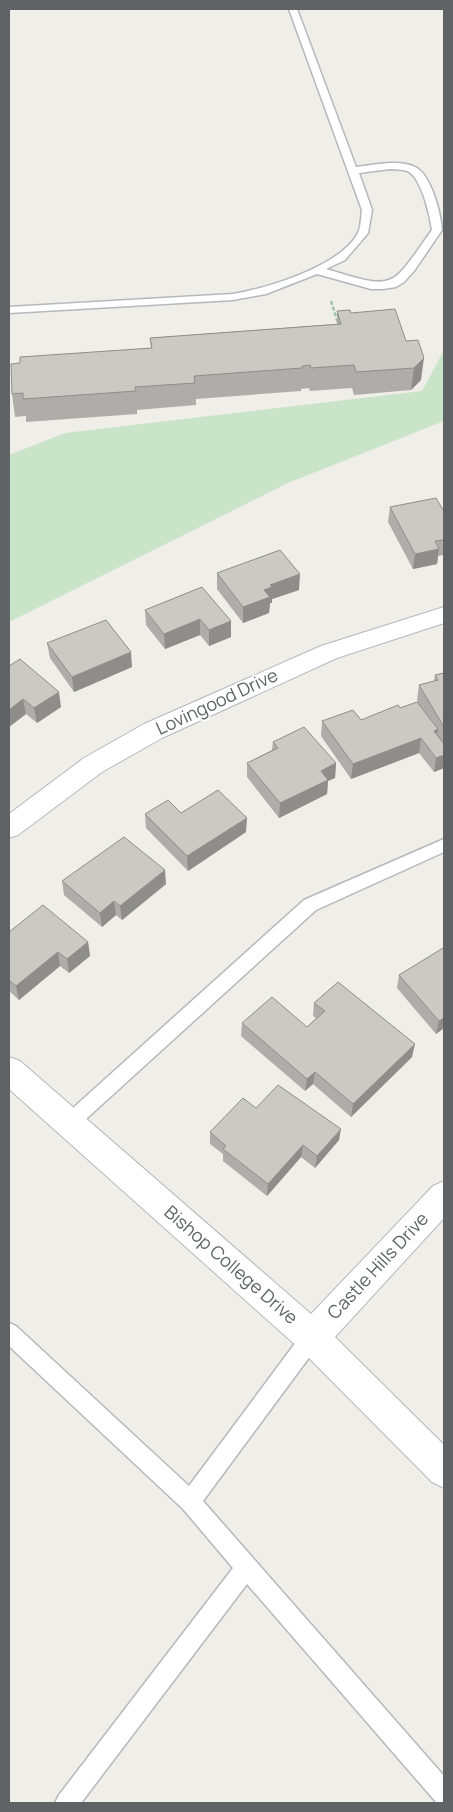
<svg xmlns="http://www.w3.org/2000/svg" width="453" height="1812" font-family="Manrope,sans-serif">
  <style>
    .green { fill: #c9e4c8 }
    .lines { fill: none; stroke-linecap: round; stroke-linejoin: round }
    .lane-casing { stroke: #b5b8bb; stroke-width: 3 }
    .street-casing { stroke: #b5b8bb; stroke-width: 2 }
    .path { stroke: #a2c4ac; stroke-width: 2.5; stroke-dasharray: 4 2; stroke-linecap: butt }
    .lane { fill: #fff; fill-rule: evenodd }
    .street { fill: #fff; fill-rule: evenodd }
    .wall { fill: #afada9 }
    .shaded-wall { fill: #8e8d89 }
    .building { fill: #cbc9c4; stroke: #8e8d89 }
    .labels { text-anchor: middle; stroke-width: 4; stroke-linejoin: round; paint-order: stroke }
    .street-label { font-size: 18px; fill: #606366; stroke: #fff }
  </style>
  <rect width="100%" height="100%" fill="#f0eee8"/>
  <path class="green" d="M444,350V421L288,483L9,622V455L65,433L422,391Z"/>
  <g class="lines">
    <defs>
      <g id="lane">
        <path d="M289,9H297L356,167C373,165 400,159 415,167C431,174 441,214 442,230L414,271L404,282L396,287L383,289H371L317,274L266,294L233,300L9,313V307L233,294C268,288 341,266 358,233C361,227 361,217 362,210ZM390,169C396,170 405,169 409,172C422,180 430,216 432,230C390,288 398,291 326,269L345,260L368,233L372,210L359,173Z"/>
        <path d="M444,839V852L316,910L75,1129L69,1131L63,1129L60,1123L63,1117L304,900Z"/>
        <path d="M9,1323L16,1326L189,1486L305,1330L312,1327L319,1330L322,1337L319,1344L203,1501L444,1776V1803L436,1802L247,1584L81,1803H55L59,1795L233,1568L183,1509L9,1346Z"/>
      </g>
      <g id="street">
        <path d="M444,607V623L337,658L162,738L102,772L18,835L9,838V814L84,758L144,724L321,646Z"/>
        <path d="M9,1057L20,1061L311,1314L433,1186L444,1181V1218L335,1337L444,1445V1488L432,1482L300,1349L9,1089Z"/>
      </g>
    </defs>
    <use href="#lane" class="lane-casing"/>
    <use href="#street" class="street-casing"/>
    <path class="path" d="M331,301L338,323"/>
    <use href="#lane" class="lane"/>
    <use href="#street" class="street"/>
  </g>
  <g class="wall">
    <path d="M337,311L351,313L406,341L421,380L411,390L354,395L352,388L310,391L309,388L301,389V391L196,399V405L137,410V414L26,422V416L15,417L12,394L20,363L151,348L150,338L337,324Z"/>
    <path d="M390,507L444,510V555L438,556L437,564L413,569L388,522Z"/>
    <path d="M217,573L299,590L272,599V603H270L269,613L243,623L217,589Z"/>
    <path d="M145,610L231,621V637L209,646L200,635L165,649L146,625Z"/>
    <path d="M47,643L132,667L74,692L50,658Z"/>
    <path d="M20,659L61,707L37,723L26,714L9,727Z"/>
    <path d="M444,673V768L434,772L419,753L351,779L321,736L322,721L361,720L400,708L419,705L417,700L419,685L434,681L435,675Z"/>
    <path d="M273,742L336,763L335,778L328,781L327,794L279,818L247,777V763L272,750Z"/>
    <path d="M181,813L246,832L188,871L146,828L145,814Z"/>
    <path d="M62,881L166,884L122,920L116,915L102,927L64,895Z"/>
    <path d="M9,932L88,942L90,956L69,973L60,966L19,1000L9,991Z"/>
    <path d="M444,950V1028L436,1034L397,988L399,975Z"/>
    <path d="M314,1003L412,1057L351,1117L313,1084L305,1091L241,1036L242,1023L307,1027L316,1018L313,1016Z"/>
    <path d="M256,1108L339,1140L315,1168L301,1157L267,1196L223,1161V1154L210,1144V1132Z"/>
  </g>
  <g class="shaded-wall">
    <path d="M424,358L421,380L411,390L414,368Z"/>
    <path d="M439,549L437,564L413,569L415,554Z"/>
    <path d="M300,574L299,590L272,599V603H270L269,613L243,623V607L270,585Z"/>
    <path d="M200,619V635L165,649L164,634Z"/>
    <path d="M231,621V637L209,646V630Z"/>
    <path d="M131,652L132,667L74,692L72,677Z"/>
    <path d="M59,692L61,707L37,723L34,708Z"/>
    <path d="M23,699L26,714L9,727V710Z"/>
    <path d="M438,729L436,744L434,731Z"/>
    <path d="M421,738L419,753L351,779L353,764Z"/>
    <path d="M444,755V768L434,772L436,758Z"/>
    <path d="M336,763L335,778L328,781L327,794L279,818L280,803L321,771Z"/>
    <path d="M247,818L246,832L188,871L187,856Z"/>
    <path d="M165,870L166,884L122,920L120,906Z"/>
    <path d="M114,901L116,915L102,927L100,913Z"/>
    <path d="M88,942L90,956L69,973L67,959Z"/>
    <path d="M58,952L60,966L19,1000L16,986Z"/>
    <path d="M444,1018V1028L436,1034L439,1021Z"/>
    <path d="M415,1044L412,1057L351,1117L353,1104Z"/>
    <path d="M315,1072L313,1084L305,1091L307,1079Z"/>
    <path d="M341,1129L339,1140L315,1168L317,1156Z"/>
    <path d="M303,1145L301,1157L267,1196L268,1184Z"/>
  </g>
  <g class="building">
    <path d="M395,309L406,341L418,340L424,358L414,368L356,372L354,365L311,368L310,365L302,366V368L194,376L195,383L135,387L136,391L23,399V393L12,394L11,364L20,363V357L152,348L150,338L341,324L337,311L350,310L351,313Z"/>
    <path d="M436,498L443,510H444V540L435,541L439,549L415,554L390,507Z"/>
    <path d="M280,550L300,574L270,585L272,587L264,590L270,597L243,607L217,573Z"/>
    <path d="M202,587L231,621L209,630L200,619L164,634L145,610Z"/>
    <path d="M106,620L131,652L72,677L47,643Z"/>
    <path d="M20,659L59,692L34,708L23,699L9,710V666Z"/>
    <path d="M444,673V727L419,685L438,680L435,675Z"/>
    <path d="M417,702L438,729L434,731L444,744V755L436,758L421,738L353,764L322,721L353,710L361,720L398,705L400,708Z"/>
    <path d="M304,727L336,763L321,771L328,780L280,803L247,763L278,748L273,742Z"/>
    <path d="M218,790L247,818L187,856L145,814L168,800L181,813Z"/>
    <path d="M124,837L165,870L120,906L114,901L100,913L62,881Z"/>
    <path d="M43,905L88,942L67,959L58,952L16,986L9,980V932Z"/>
    <path d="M443,948L444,950V1018L439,1021L399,975Z"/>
    <path d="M338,982L415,1044L353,1104L315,1072L307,1079L242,1023L272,997L307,1027L325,1011L314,1003Z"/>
    <path d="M278,1085L341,1129L317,1156L303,1145L268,1184L223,1149L226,1146L210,1132L243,1098L256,1108Z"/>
  </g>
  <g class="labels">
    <g class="street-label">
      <text transform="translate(217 702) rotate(-25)" y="6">Lovingood Drive</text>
      <text transform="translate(231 1265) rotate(41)" y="6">Bishop College Drive</text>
      <text transform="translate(378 1266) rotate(-47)" y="6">Castle Hills Drive</text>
    </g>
  </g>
  <rect width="453" height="1812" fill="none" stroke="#606366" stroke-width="20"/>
</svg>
